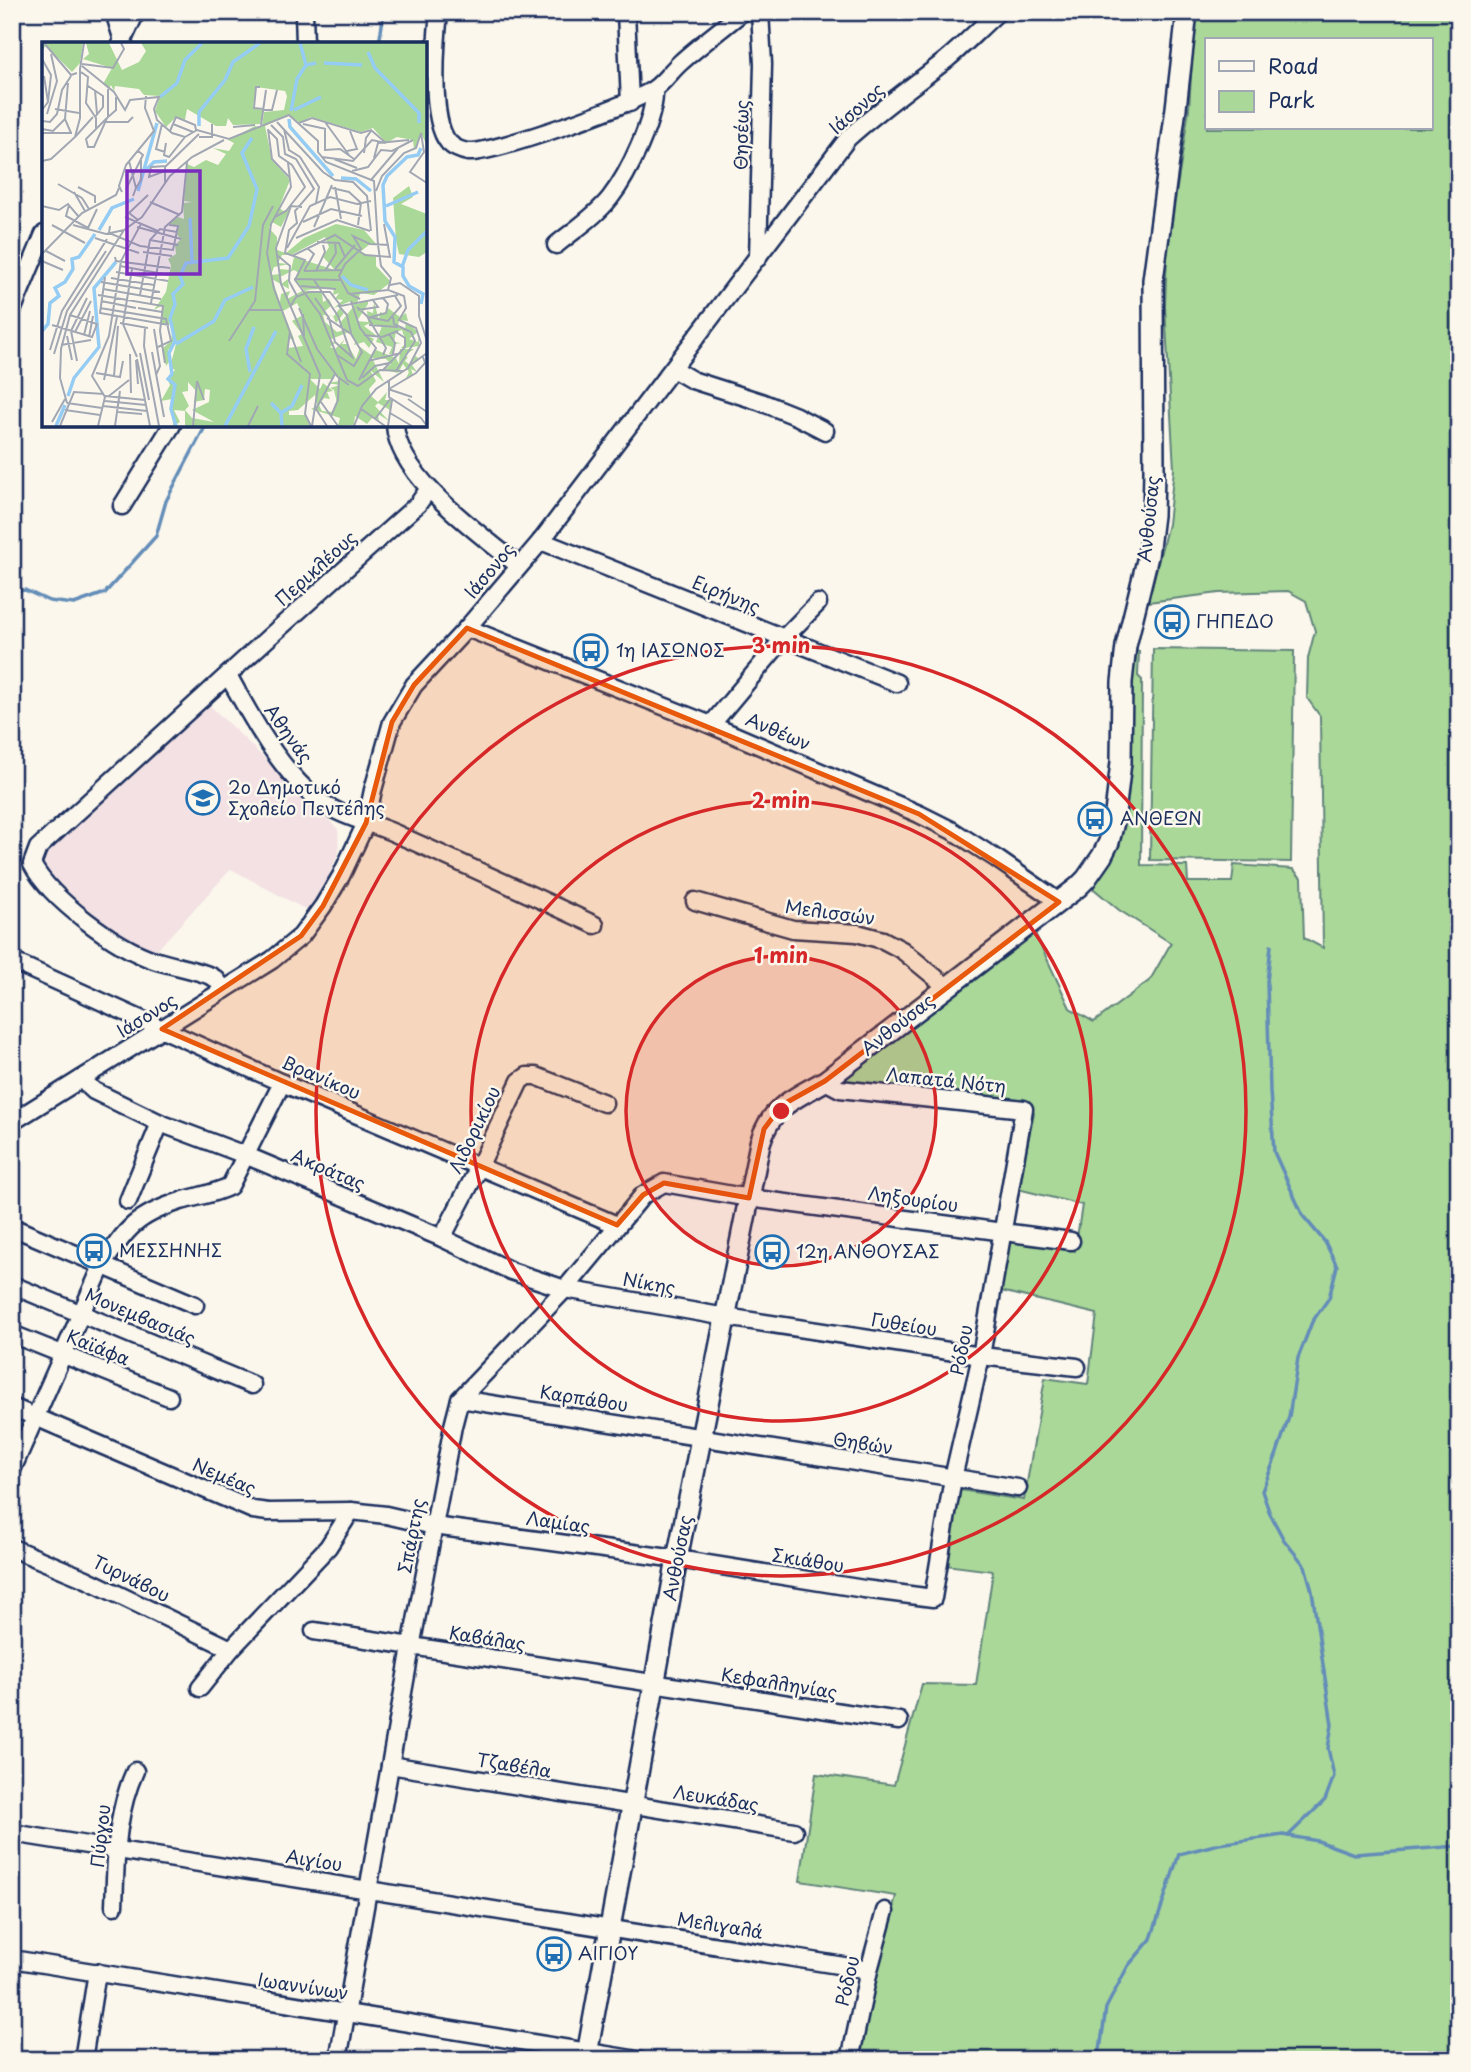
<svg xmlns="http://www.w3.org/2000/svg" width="1471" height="2072" font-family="'Playpen Sans',sans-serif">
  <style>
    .built { fill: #f3e1e3 }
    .green { fill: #aad898; stroke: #62847b; stroke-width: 2; fill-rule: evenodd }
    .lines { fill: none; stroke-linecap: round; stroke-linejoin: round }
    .stream { stroke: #648db8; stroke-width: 3.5 }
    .minor-casing { stroke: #1b2f5e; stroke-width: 21 }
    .tertiary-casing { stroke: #1b2f5e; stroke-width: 24 }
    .minor { stroke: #fbf7ec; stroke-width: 16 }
    .tertiary { stroke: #fbf7ec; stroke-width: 19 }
    .marked { fill: #e8590c; fill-opacity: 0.2; stroke: #e8590c; stroke-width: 5; stroke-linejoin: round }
    .ring { fill: none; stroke: #d62828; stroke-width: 3.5 }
    .labels { text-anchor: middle; stroke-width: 5; stroke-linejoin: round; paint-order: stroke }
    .street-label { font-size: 18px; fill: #1b2f5e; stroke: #fbf7ec }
    .poi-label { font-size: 18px; fill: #1b2f5e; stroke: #fbf7ec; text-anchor: start }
    .inset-river { fill: none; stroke: #95ccf4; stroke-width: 3.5 }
    .inset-road { fill: none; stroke: #a1a7b3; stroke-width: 2 }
    .view { fill: #7b2cbf; fill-opacity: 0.15; stroke: #7b2cbf; stroke-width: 3.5 }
    .inset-edge { fill: none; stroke: #1b2f5e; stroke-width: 3.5 }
    .centre { fill: #d62828; stroke: #fbf7ec; stroke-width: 3.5 }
    .ring-label { font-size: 21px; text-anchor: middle; font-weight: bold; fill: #d62828; stroke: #fbf7ec; stroke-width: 5; stroke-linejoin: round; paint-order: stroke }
  </style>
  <rect width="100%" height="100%" fill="#fbf7ec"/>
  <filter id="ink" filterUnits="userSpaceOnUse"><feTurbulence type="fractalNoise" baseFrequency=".0143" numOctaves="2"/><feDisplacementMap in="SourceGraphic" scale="14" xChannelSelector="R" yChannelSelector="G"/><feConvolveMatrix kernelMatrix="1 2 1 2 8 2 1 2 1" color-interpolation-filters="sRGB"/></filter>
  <g filter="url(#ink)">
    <path class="built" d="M207,703L338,829L339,852L312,913L231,869L155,952L122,938L82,912L31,859Z"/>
    <g class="green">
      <path d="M1195,12H1459V2060H860L876,1972L896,1896L800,1881L816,1774L894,1785L922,1684L976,1685L993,1571L945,1565L960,1490L1024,1500L1045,1378L1088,1384L1097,1314L997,1290L1011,1236L1075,1251L1082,1205L1018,1189L1034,1113L1024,1102L836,1081L1034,931L1070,1008L1094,1022L1150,980L1171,943L1119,910L1088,884L1108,857L1129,657L1134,651H1139L1138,676L1142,680L1141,865L1187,866L1188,882H1232L1234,865L1293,869L1302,879L1304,938L1323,948L1320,716L1307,698L1308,658L1315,631L1306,601L1288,591L1219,593L1148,602L1168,524L1174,469L1165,306L1167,254L1189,109ZM1207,40H1431V128H1207Z"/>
      <path d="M1153,649L1294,651L1291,862L1150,860Z"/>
    </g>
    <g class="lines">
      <g class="stream">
        <path d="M379,44L384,12"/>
        <path d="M12,592L25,590L49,601L74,604L105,593L156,536L166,501L206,425"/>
        <path d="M1271,946L1267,982L1270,1091L1274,1152L1303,1216L1325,1242L1337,1266L1329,1298L1312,1322L1298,1358L1289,1417L1276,1456L1262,1491L1270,1514L1284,1540L1305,1566L1312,1591L1332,1725L1328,1748L1334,1776L1325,1800L1288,1836"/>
        <path d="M1096,2060L1100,2050L1106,2008L1128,1966L1151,1939L1179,1854L1219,1844L1283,1835L1318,1841L1354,1854L1459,1846"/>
      </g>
      <defs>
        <g id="minor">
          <path d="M114,12L124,44"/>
          <path d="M304,12L305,44"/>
          <path d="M439,12C436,41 429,121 449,143C453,147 461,151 468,152C492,154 633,104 654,89C664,82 671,71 680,63C700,45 722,29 742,12"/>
          <path d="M626,12L630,103"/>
          <path d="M121,44L136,12"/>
          <path d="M556,245C574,230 595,217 610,198C628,175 656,118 654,89"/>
          <path d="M758,258L763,64L760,12"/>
          <path d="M12,311L44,234"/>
          <path d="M673,369L692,380L761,402L796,416L825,431"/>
          <path d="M395,425C398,478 481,534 519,566"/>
          <path d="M122,506L172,425"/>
          <path d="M541,541L897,683"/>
          <path d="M467,628L711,725L919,814L953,831L997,859L1059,902"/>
          <path d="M228,675C251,717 280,771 318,800C343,818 374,823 401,836C466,865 531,895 595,925"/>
          <path d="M711,725L783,639L818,603"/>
          <path d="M695,901L793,929L857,933L883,940L902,950L947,987"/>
          <path d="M12,961L282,1083L617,1225"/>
          <path d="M224,990L216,979L211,976C193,969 173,966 154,960C117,948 50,899 32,864L38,848L267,639L418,504L428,490"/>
          <path d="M81,1079L94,1091L160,1123L245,1155L442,1238L511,1271L565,1289L726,1317L981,1356L1077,1367"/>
          <path d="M12,1122L272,960L301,936L323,906L341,876L366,823L373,790L392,722L414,685L467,628L541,541L848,138C879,110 913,86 946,60C964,45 980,28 998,12"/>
          <path d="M128,1201L160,1123"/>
          <path d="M12,1227L195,1305"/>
          <path d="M442,1238L479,1167L520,1081L527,1076H536L604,1103"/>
          <path d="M12,1285L252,1385"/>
          <path d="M12,1334L169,1397"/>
          <path d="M460,1399L1018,1488"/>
          <path d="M12,1407L253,1510L268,1512L351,1511L386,1515L434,1526L677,1559L864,1589L933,1598L953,1478L981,1356L1024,1109L840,1089L825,1081"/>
          <path d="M12,1470L102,1266C126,1228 137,1215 181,1201C198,1196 214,1194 230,1186L282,1083"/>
          <path d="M12,1548L86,1579L231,1649"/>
          <path d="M314,1631L899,1721"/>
          <path d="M200,1688L231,1649L328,1547L351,1511"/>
          <path d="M390,1765L794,1831"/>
          <path d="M12,1833L869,1970"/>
          <path d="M114,1906C116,1859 115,1815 135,1771"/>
          <path d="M12,1959L638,2060"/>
          <path d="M83,2060L97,1972"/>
          <path d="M338,2060L411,1647L453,1426L460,1399L565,1289L643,1195L664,1183L749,1198L1071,1241"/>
          <path d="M850,2060L869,1970L885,1911"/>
        </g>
        <path id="tertiary" d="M586,2060L677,1559L760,1143C771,1106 794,1099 825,1081L1078,887L1086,879L1102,856L1109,842L1114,822L1121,762L1122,682L1126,646L1148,556L1153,515L1154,471L1153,280L1176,108L1187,12"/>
      </defs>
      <use href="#minor" class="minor-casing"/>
      <use href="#tertiary" class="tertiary-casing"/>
      <use href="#minor" class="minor"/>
      <use href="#tertiary" class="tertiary"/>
    </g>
  </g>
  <path class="marked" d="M467,628L919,814L1059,902L825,1081L782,1105L764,1129L749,1198L664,1183L643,1195L617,1225L162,1029L301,936L323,906L366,823L392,722L414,685Z"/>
  <circle cx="781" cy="1111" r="155" fill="#d62828" fill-opacity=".12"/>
  <g class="ring">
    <circle cx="781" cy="1111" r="155"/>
    <circle cx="781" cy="1111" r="310"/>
    <circle cx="781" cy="1111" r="465"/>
  </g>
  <defs>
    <symbol id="bus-ring" viewBox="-11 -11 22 22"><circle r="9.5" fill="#fbf7ec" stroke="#1f6fb2" stroke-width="1.5"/><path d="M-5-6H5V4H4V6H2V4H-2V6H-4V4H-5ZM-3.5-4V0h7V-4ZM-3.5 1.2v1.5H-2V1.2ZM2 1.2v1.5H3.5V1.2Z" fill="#1f6fb2"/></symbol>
    <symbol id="school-ring" viewBox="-11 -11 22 22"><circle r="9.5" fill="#fbf7ec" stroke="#1f6fb2" stroke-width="1.5"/><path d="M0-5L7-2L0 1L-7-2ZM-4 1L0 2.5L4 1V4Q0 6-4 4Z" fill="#1f6fb2"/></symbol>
  </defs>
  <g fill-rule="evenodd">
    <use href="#bus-ring" x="1153" y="603" width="38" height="38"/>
    <use href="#bus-ring" x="572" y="632" width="38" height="38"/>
    <use href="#school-ring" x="184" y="779" width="38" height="38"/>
    <use href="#bus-ring" x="1076" y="800" width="38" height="38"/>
    <use href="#bus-ring" x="75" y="1232" width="38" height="38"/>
    <use href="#bus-ring" x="753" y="1233" width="38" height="38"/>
    <use href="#bus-ring" x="535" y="1935" width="38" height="38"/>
  </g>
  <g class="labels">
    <g class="street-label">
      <text transform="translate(857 109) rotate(-42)" y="6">Ιάσονος</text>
      <text transform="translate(742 135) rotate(-89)" y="6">Θησέως</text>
      <text transform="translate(1149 519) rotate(-84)" y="6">Ανθούσας</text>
      <text transform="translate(316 569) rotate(-42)" y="6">Περικλέους</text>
      <text transform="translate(490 571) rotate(-50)" y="6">Ιάσονος</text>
      <text transform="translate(726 595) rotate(22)" y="6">Ειρήνης</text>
      <text transform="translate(778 732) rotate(23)" y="6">Ανθέων</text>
      <text transform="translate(288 734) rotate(54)" y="6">Αθηνάς</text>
      <text transform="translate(830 913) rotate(8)" y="6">Μελισσών</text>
      <text transform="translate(147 1016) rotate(-32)" y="6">Ιάσονος</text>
      <text transform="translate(898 1025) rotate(-38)" y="6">Ανθούσας</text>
      <text transform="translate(321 1078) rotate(23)" y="6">Βρανίκου</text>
      <text transform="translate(946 1081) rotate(6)" y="6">Λαπατά Νότη</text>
      <text transform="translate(475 1130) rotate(-64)" y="6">Λιδορικίου</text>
      <text transform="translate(328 1170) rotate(23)" y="6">Ακράτας</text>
      <text transform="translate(913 1200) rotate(8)" y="6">Ληξουρίου</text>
      <text transform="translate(649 1284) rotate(10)" y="6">Νίκης</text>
      <text transform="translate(140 1317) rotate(23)" y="6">Μονεμβασιάς</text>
      <text transform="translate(904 1325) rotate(9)" y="6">Γυθείου</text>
      <text transform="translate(98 1348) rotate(22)" y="6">Καϊάφα</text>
      <text transform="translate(962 1350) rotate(-79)" y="6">Ρόδου</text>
      <text transform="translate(584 1399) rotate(9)" y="6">Καρπάθου</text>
      <text transform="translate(863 1444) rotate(9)" y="6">Θηβών</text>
      <text transform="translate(224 1477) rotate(23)" y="6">Νεμέας</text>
      <text transform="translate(558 1523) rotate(8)" y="6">Λαμίας</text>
      <text transform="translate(412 1536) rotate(-79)" y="6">Σπάρτης</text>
      <text transform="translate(678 1558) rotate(-79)" y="6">Ανθούσας</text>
      <text transform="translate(808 1561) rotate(9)" y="6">Σκιάθου</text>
      <text transform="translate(131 1579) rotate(26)" y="6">Τυρνάβου</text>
      <text transform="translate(487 1639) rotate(9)" y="6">Καβάλας</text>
      <text transform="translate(779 1684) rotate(9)" y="6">Κεφαλληνίας</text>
      <text transform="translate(514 1766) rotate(9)" y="6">Τζαβέλα</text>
      <text transform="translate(716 1799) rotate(9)" y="6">Λευκάδας</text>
      <text transform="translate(101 1836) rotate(-84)" y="6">Πύργου</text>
      <text transform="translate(314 1861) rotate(9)" y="6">Αιγίου</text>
      <text transform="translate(720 1926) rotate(9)" y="6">Μελιγαλά</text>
      <text transform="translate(848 1981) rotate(-77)" y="6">Ρόδου</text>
      <text transform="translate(303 1987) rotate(9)" y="6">Ιωαννίνων</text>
    </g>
    <g class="poi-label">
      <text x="1196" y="628">ΓΗΠΕΔΟ</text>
      <text x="616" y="657">1η ΙΑΣΩΝΟΣ</text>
      <text x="228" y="794">2ο Δημοτικό<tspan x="228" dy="21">Σχολείο Πεντέλης</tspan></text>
      <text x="1120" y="825">ΑΝΘΕΩΝ</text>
      <text x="119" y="1257">ΜΕΣΣΗΝΗΣ</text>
      <text x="796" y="1258">12η ΑΝΘΟΥΣΑΣ</text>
      <text x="578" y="1960">ΑΙΓΙΟΥ</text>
    </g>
  </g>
  <g transform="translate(42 42)">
    <rect width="385" height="385" fill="#fbf7ec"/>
    <path d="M0,1H41L38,21L30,30L4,4L0,8ZM44,1H67L80,28L97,20L104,9L99,1H83H385V104L379,91L375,104L372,107L371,98L355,95L344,101L331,86L319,90L269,75L258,81L247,73L223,84L230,118L248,138L237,166L243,170L248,166L244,175L239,185L230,180L227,186L235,195V208L244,211L262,196L294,182L322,188L335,203L328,202L318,210L334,215V224L349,240L332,253L318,251L315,262L326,259V262L315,279L326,280L325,269L331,271L332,260L337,278L338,270L344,272L346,266L358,275L364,271L366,279L357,278L356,285L363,287L364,280L376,290L367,297L376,300L377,294V304L363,306H359L364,301L360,288L354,290L352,300L359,301L353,302L351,312H347L350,305L334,300L340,284L326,282L322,284L335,294L325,293L332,297L327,306L322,300L312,303L314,298L307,290L287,298L293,301L288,305L293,307L303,297L300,302H305L314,317L318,305L329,313L334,308L354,316L357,322L358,307H372L362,314L366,315L363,319L368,323L373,314L378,317L370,323L375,330L369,327L371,333L364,336L367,330L361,322L356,331L342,328L349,322L344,317L330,316L342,340L328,328L334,339L327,347L329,354L336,360L345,350L343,358H350L348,368L336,361L333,364L347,379L336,372L337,379L331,375L325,382L313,374L312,383L296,384L298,376L269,367L275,364L273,353L256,368L247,369V373H263L268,384H143V369L132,368L138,380L131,384L130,357L119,359L128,343L125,336L133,328L128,325L134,302L126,308L127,320L124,324L121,306L129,299L131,282H119L121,263L112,268L124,250L129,223L126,217L134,212L133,203L139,197L135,193L136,184L127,182L136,175L142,177L141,161L150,160L142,159L145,122L152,125L164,118L176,123L184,112L171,106L187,109L192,101L186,98L213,84L220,85L222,70L242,68L245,54L243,49L214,45L211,66L221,68L218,82L191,83L186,76L184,84H174L145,67L143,78L134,75L124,85L113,69L118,54L102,53L97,47L73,44L72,49L69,43L67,47L61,42L70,26L41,17L47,12ZM283,195L287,205L281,215L293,228L252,215L249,228L237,227L238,232L229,233L232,225L247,222L236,221L240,213H249ZM252,228L257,231L253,238L262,248L292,246L291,253L297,251L293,257L301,258L292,266L309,259L312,264L298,281L303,288L295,290L283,280L281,273L291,274L294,281L302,271L298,266L292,274L285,273L283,269L290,263L287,257L281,260L280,251L262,248L245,257L248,249L239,252L238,260L230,237L247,247L246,237L239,242L238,235ZM255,261L261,273L250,279L260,292L256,294L261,304L246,306L247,297H252L241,269ZM293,332L298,339L285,341L298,343L288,346L292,348L295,361L291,370L280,369L277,363L282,356L288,357L285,350L291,349L281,341L278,347L268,337H291ZM146,340L154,349L152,360L162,358L163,347L168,348L167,360L150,368L172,380L150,376L143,368L147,364L140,350L146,349ZM367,144L371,155L359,162L385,172V210L377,215L357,212L354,198L351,156Z" fill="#aad898" fill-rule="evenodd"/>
    <path class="inset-river" d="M258,1L264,23M326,10L333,26L377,71V81M282,21L320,23M118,55L135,41L143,18L160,1M252,68L279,55M249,69L255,37L264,23L274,21M247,77L248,85L291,134M157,84V70L183,38L191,20L218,1M379,106L376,113L365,115L345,134L341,143L343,179L353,195L352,220L361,225V234L367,244L381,252L379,262M104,128L112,120L125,119M299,136L314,137L329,149M96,149L115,81M344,164L376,150M148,176L150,219M57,188L70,166L92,157M360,225L366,208L384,190M300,234L309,243L326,248M0,289L6,282L8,261L17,254L13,246L23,240L31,227L30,217L37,215L53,192M134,302L172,279L183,258L211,245M208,330L204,307L212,285M26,354L32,336L57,305L52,246L74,220M229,361L239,371L240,384M239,371L250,364L260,343M14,384L23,363M134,384L129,367L133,343L126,337L130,332L127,311L133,299L128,276L133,262L131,252L141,242L138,234L144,221L186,216L207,184L215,147L200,111L210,96M183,384L234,289"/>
    <path class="inset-road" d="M2,1L29,33L35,31M0,17L9,33L6,60M40,22L71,26L82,7L79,1M40,24L72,50L83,68L88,58L117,55L112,67L115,78L130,91L143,95L155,88L187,97L247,73L276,99V110L284,120L332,139L336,203L339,224L349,236L346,248L362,254L364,266L357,278L374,286L379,301L366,326L334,347L320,364L312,384M38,27L42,1M39,30L46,35L44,61L54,76V87M26,41L23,77L29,91M46,44L61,54V65L53,75M218,45H214L212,66L230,68L235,48M53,48L55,72M13,67L37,71M0,68L6,60L2,34M5,72L15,39L9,12M66,75V47M65,76L44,97L46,105H52L65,76L74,68V55M0,79L8,80L15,72L20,48L29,34M64,80H86L91,75M235,80L281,130L293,138L311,140L325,154L329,189M283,80L307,113M257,81L270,76L319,91L329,88L344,101M120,82L114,107L123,110M131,82L151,90M261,82L284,87M219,83L224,48M229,83L241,95L243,112L254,117L272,147L253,169L255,181L247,188L243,211L263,218L253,238L278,272L305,338L316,344L338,328L361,329M191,85L213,83M0,87L11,89L23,77M226,87L230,117L248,136M242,87L247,108L258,115L277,145L274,161M283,87V108L298,107L312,117M226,88L235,97L237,114L250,123L263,145L244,169L233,175M128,89L134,75L153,83L154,88M0,91H30M33,95L51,75M157,95H170V82M124,101L122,113L127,115L143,95M305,109L315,107L308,89M322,111L324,96L329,89M280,115L311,119L330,98L344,101M332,116L336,101L367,98M292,117L315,126M0,119L9,117L33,95L38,76V26M87,119L94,146L91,154M246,121L249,145L229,182L225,211L232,247L259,320M123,129L107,135L109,125L124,124M310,129L326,125L339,108L350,109L371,98M329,138L357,105M123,141V125L157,92M16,142L40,156L47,167M36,145L53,154V161M293,145L299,177M94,146L99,138V116M290,146L307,150L319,161L316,183M84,147L101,113L95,108M334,149L340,134L362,111L374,106L379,91L382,110L368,130L385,141M32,150L43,169M80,150L77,144L84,123L112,89L103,66L104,54M108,160L138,173M27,163L24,174L46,186L55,167M0,164L17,168L26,162L37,175M260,165L249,164L234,206L239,242L278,333L270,384M83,175L116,189M96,178L87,171L106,153M261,180L289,167L320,174M10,183L43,201M31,183L64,192L82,188L100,175L128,134L150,115L182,98M68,184L67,191L98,204L131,208L136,184L127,183M95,185L139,197M272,185L290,143M53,196L97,211M254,196L295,178L328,189M108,198L136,203M275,200L297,201L303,215M245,206L268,164L288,155L315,162L329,159M4,209L23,219M101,210L130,214M0,212L40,171L74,153L77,146M235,213L248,224L247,239L255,254M250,214L293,193L323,213L348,215L342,182M73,215L74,219L128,226M0,219L21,228M78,224L127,233M90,227L81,282L95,315M293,227L313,203M262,229L299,228M262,229L272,212L265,206M274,229L283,210L281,203M283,229L294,211L293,200M74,230L126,239M63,235L58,271L127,283M69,236L112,243M252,237L299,238M272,238L296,274L310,315L293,300L287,276L273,256M59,240L118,250M348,243L358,241L377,254V274L385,299M259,244L294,247M61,247L119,257M307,252L346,248M56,253L121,264L118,289L123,321M98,253L108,198L118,187L135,190M318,257L306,251L297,234L303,222L319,207L311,194L328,202L347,203M59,259L94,266M309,259L318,286L334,306L317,338M109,261L123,185L140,170L145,120M296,263L305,273L309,291M248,265L254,255L267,250H288L299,264L356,253M315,265L326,275L346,279L359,264L353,254M58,266L124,277L129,299L116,305M96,266L120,270M257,266L275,307L296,335L307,343M208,268H241M316,268L336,265L330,257M261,272L262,294M325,274L344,306L341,313M329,275L344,271L346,262L341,256M351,275L352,282L369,290L373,299L354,329M285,276L309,292L320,310L312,324L295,313M78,281L106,286M10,283L50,295L55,282L28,273M327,283L356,285M103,286L102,304L117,384M112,287L118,324L114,333M248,289L245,312L268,332L263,372L269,384M33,290L49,259M347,292L353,301L351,312M42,293L48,269M322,293L340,295L356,289M25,294L30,318M47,295L51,274M187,299L213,259L221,183L231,164M19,303L49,298M8,308L20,269L65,197M110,310L122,375M98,311L107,358M12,312L25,269L64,209M88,312L89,351M95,317L108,384M94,318L96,342M35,319L29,289L45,256M326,319L359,311M367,324L385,311M341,328L363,305V296L354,290M54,331L78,335L81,319M72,334L76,284M320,336L333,324L347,321M62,338L75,275M347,338V355L379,376L385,384M346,347L370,355M347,347L374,331L383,321L381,315M63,354L103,358M67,354L87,338M366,357L385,370M63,359L104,363M279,360L296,384M25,361L18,336L19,307L28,273L82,188M25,361L60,366M61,364L105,369M318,366L343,384M23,368L58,373M76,370L100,372M348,371L370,384M289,374L296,358L297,337M333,377L349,356M10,380L23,357M18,384L32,350L62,352M56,384L63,355L50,334L67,294L79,219L99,182M73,384L78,349M151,384L155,339L162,358M206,384L216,364M285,384L274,367L293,332M346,384L350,358"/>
    <path class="view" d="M85,129H158V232H85Z"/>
    <rect width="385" height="385" class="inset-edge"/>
  </g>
  <circle cx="781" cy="1111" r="10" class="centre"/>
  <g class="ring-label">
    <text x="781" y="653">3 min</text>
    <text x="781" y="808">2 min</text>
    <text x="781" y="963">1 min</text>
  </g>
  <rect width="1471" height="2072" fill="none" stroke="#fbf7ec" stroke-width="42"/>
  <rect x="21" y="21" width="1429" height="2030" fill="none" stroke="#1b2f5e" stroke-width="2.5" filter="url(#ink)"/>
  <rect x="1205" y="38" width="228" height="91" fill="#fbf7ec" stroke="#a1a7b3" stroke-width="2"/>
  <rect x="1219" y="61" width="35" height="10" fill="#fbf7ec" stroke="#a1a7b3" stroke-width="2"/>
  <text x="1268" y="74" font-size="21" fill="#1b2f5e">Road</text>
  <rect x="1219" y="91" width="35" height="21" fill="#aad898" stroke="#a1a7b3" stroke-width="2"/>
  <text x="1268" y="108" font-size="21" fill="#1b2f5e">Park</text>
</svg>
